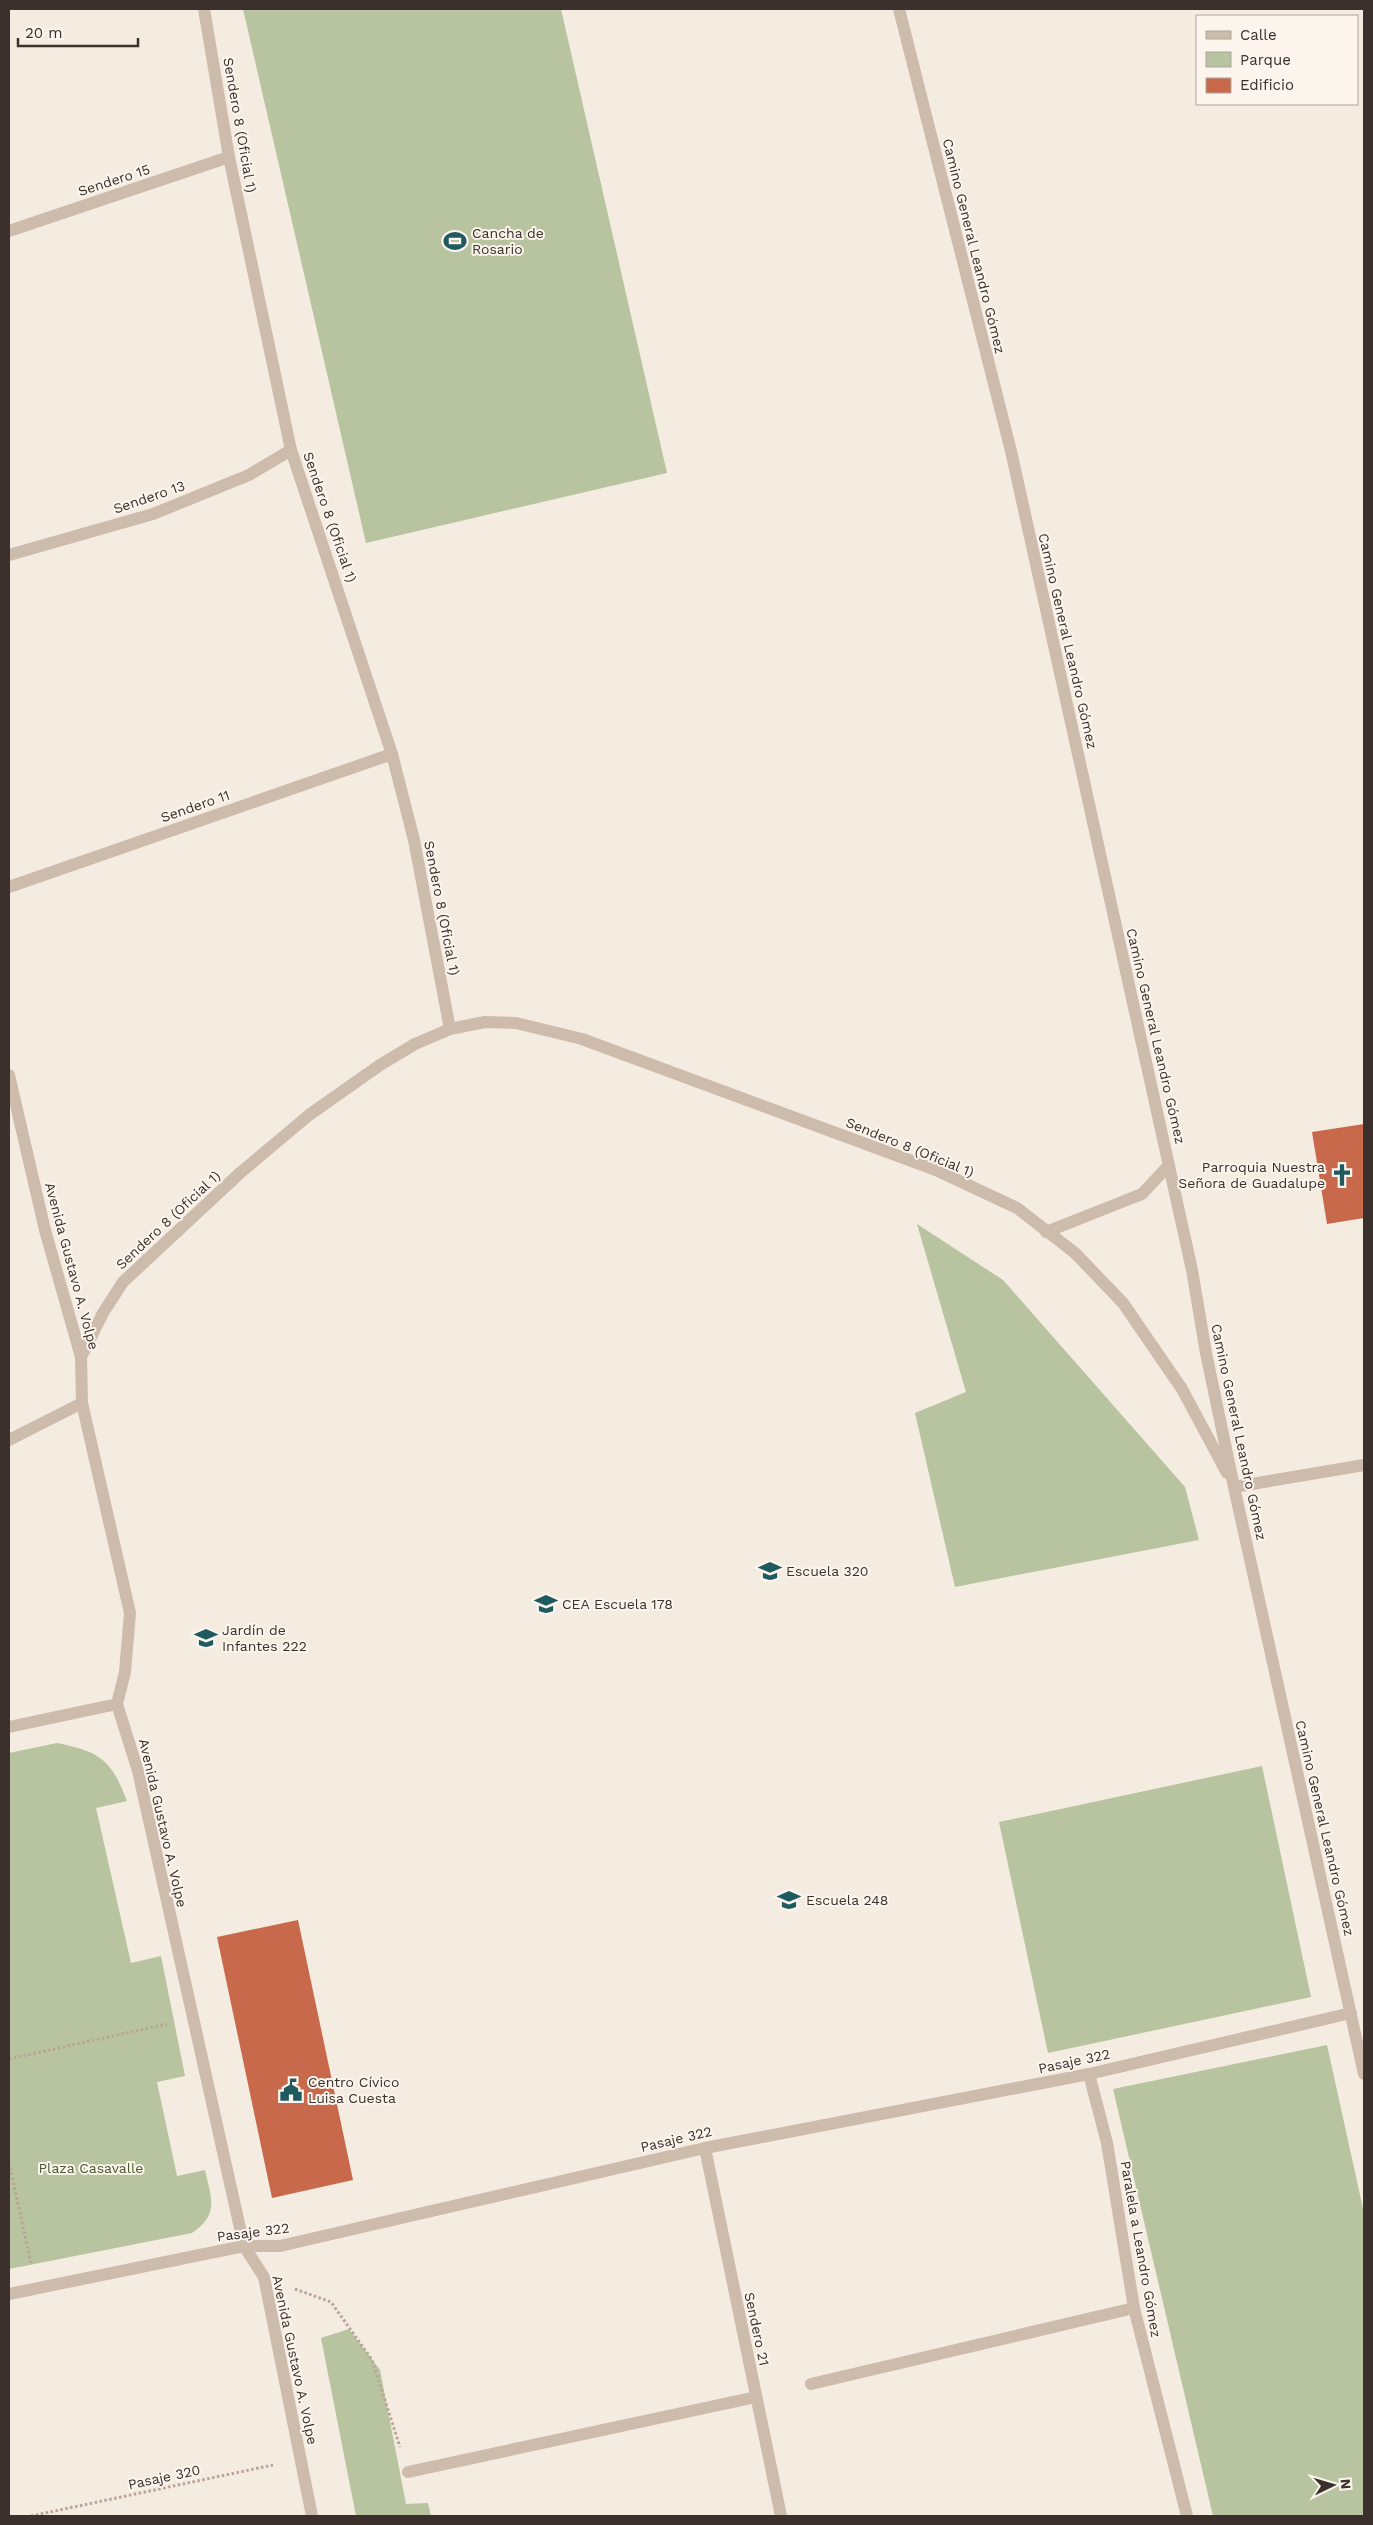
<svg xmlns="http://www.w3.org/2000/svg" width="1373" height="2525" font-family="'Work Sans',sans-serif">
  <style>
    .green { fill: #b8c4a0 }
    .building { fill: #c8694b }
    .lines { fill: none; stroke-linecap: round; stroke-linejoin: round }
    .path { stroke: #b9a596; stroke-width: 3; stroke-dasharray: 2.5 2.5; stroke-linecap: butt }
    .street { stroke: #cdbbac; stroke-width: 12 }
    .labels { text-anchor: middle; stroke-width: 4; stroke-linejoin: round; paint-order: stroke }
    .street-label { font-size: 14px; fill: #3b302b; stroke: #fbf5ee }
    .poi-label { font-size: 14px; fill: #3b302b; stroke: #fbf5ee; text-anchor: start }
    .park-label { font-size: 14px; fill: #4a5a2e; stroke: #fbf5ee }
  </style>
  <rect width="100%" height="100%" fill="#f4ebe1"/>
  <g class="green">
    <path d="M243,9H561L667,473L366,543Z"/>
    <path d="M917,1224L1003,1280L1185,1487L1199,1540L955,1587L915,1413L966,1392Z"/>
    <path d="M57,1743C100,1752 111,1759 127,1801L96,1808L131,1963L161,1956L185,2076L157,2082L177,2176L205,2170C211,2198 220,2214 192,2233L9,2269V1753Z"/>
    <path d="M1262,1766L1311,1997L1048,2053L999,1822Z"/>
    <path d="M1327,2045L1364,2213V2516H1213L1113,2089Z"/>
    <path d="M349,2329L380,2370L406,2504L428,2503L431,2516H356L321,2338Z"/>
  </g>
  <g class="building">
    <path d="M1364,1124V1218L1327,1224L1312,1132Z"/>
    <path d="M298,1920L353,2180L272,2198L217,1937Z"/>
  </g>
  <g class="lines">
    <g class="path">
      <path d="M9,2059L167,2024"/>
      <path d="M9,2163L31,2263"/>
      <path d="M295,2289L331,2302L372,2360L400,2447"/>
      <path d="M31,2516L273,2465"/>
    </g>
    <g class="street">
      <path d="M204,9L229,157L291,450L392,754L414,840L450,1029"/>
      <path d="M899,9L1011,451L1192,1270L1206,1353L1234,1487L1364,2074"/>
      <path d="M9,231L229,157"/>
      <path d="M9,555L153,514L249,475L291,450"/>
      <path d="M9,887L392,754"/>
      <path d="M9,1075L45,1230L81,1357L82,1403L130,1613L125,1672L117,1704L138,1771L244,2246L264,2277L312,2516"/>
      <path d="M1046,1232L1142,1194L1169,1165"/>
      <path d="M81,1357L103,1313L123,1282L240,1173L309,1115L380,1065L415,1044L450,1029L485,1022L516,1023L582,1039L936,1170L1017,1208L1075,1253L1123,1303L1182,1389L1227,1473"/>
      <path d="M9,1440L82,1403"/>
      <path d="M1234,1487L1364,1465"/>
      <path d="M9,1727L117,1704"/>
      <path d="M1089,2074L1107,2143L1134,2308L1187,2516"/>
      <path d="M705,2148L781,2516"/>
      <path d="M9,2294L244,2246H280L705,2148L1089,2074L1351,2013"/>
      <path d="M811,2384L1134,2308"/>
      <path d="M408,2472L756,2397"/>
    </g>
  </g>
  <defs>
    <symbol id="stadium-bare" viewBox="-9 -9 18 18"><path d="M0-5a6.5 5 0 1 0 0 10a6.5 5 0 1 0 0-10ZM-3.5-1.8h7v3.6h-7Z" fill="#1f5a5e" stroke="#fbf5ee" stroke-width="2.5" paint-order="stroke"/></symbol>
    <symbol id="church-bare" viewBox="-9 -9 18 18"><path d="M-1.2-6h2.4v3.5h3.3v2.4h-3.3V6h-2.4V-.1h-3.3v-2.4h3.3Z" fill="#1f5a5e" stroke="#fbf5ee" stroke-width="2.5" paint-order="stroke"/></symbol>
    <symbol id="school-bare" viewBox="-9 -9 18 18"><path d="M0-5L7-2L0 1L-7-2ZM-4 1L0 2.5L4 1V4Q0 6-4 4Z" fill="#1f5a5e" stroke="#fbf5ee" stroke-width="2.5" paint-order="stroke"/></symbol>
    <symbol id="civic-bare" viewBox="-9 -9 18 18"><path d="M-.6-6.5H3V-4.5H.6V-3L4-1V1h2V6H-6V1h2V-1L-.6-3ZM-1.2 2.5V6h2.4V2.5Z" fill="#1f5a5e" stroke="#fbf5ee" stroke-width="2.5" paint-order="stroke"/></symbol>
  </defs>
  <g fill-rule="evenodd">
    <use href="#stadium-bare" x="439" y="225" width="32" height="32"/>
    <use href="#church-bare" x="1326" y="1159" width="32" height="32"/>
    <use href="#school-bare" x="754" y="1555" width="32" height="32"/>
    <use href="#school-bare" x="530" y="1588" width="32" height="32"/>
    <use href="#school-bare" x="190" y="1622" width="32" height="32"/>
    <use href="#school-bare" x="773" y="1884" width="32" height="32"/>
    <use href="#civic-bare" x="275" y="2074" width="32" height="32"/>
  </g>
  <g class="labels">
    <g class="street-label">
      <text transform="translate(240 125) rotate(80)" y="5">Sendero 8 (Oficial 1)</text>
      <text transform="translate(114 180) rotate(-18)" y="5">Sendero 15</text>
      <text transform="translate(974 246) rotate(76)" y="5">Camino General Leandro Gómez</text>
      <text transform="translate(149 497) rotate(-19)" y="5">Sendero 13</text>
      <text transform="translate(330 517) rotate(71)" y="5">Sendero 8 (Oficial 1)</text>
      <text transform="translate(1068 641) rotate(77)" y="5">Camino General Leandro Gómez</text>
      <text transform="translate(195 806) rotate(-19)" y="5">Sendero 11</text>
      <text transform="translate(442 908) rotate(79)" y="5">Sendero 8 (Oficial 1)</text>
      <text transform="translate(1156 1036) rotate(77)" y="5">Camino General Leandro Gómez</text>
      <text transform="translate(910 1147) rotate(22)" y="5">Sendero 8 (Oficial 1)</text>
      <text transform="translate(168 1220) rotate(-43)" y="5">Sendero 8 (Oficial 1)</text>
      <text transform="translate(72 1266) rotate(75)" y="5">Avenida Gustavo A. Volpe</text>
      <text transform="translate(1239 1432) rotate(78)" y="5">Camino General Leandro Gómez</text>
      <text transform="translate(163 1823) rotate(77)" y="5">Avenida Gustavo A. Volpe</text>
      <text transform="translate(1325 1828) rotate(77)" y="5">Camino General Leandro Gómez</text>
      <text transform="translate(1074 2061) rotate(-12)" y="5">Pasaje 322</text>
      <text transform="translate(676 2139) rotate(-13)" y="5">Pasaje 322</text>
      <text transform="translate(253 2232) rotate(-7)" y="5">Pasaje 322</text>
      <text transform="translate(1141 2249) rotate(80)" y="5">Paralela a Leandro Gómez</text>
      <text transform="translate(757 2329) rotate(78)" y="5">Sendero 21</text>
      <text transform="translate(295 2360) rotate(78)" y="5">Avenida Gustavo A. Volpe</text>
      <text transform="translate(164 2477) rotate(-12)" y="5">Pasaje 320</text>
    </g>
    <g class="poi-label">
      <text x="472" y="238">Cancha de<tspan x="472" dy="16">Rosario</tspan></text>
      <text x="1325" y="1172" text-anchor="end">Parroquia Nuestra<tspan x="1325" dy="16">Señora de Guadalupe</tspan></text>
      <text x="786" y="1576">Escuela 320</text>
      <text x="562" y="1609">CEA Escuela 178</text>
      <text x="222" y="1635">Jardín de<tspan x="222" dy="16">Infantes 222</tspan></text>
      <text x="806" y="1905">Escuela 248</text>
      <text x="308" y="2087">Centro Cívico<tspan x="308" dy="16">Luisa Cuesta</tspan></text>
    </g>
    <g class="park-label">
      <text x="91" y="2173">Plaza Casavalle</text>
    </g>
  </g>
  <rect width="1373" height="2525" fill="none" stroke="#3b302b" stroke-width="20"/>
  <rect x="1196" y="15" width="162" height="90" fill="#fbf5ee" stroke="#aea6a0"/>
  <rect x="1206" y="31" width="25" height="8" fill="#cdbbac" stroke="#aea6a0"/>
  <text x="1240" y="40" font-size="15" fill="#3b302b">Calle</text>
  <rect x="1206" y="52" width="25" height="15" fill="#b8c4a0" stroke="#aea6a0"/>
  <text x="1240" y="65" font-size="15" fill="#3b302b">Parque</text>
  <rect x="1206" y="78" width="25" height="15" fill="#c8694b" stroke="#aea6a0"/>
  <text x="1240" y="90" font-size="15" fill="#3b302b">Edificio</text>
  <g transform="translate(1333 2485) rotate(85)" stroke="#fbf5ee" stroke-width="4" paint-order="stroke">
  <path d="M0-4L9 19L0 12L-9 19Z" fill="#3b302b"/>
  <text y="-8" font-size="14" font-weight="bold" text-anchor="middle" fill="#3b302b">N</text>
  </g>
  <path d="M18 38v8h120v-8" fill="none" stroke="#3b302b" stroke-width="2.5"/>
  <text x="25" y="38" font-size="15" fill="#3b302b" stroke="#fbf5ee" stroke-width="4" paint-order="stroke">20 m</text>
</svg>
